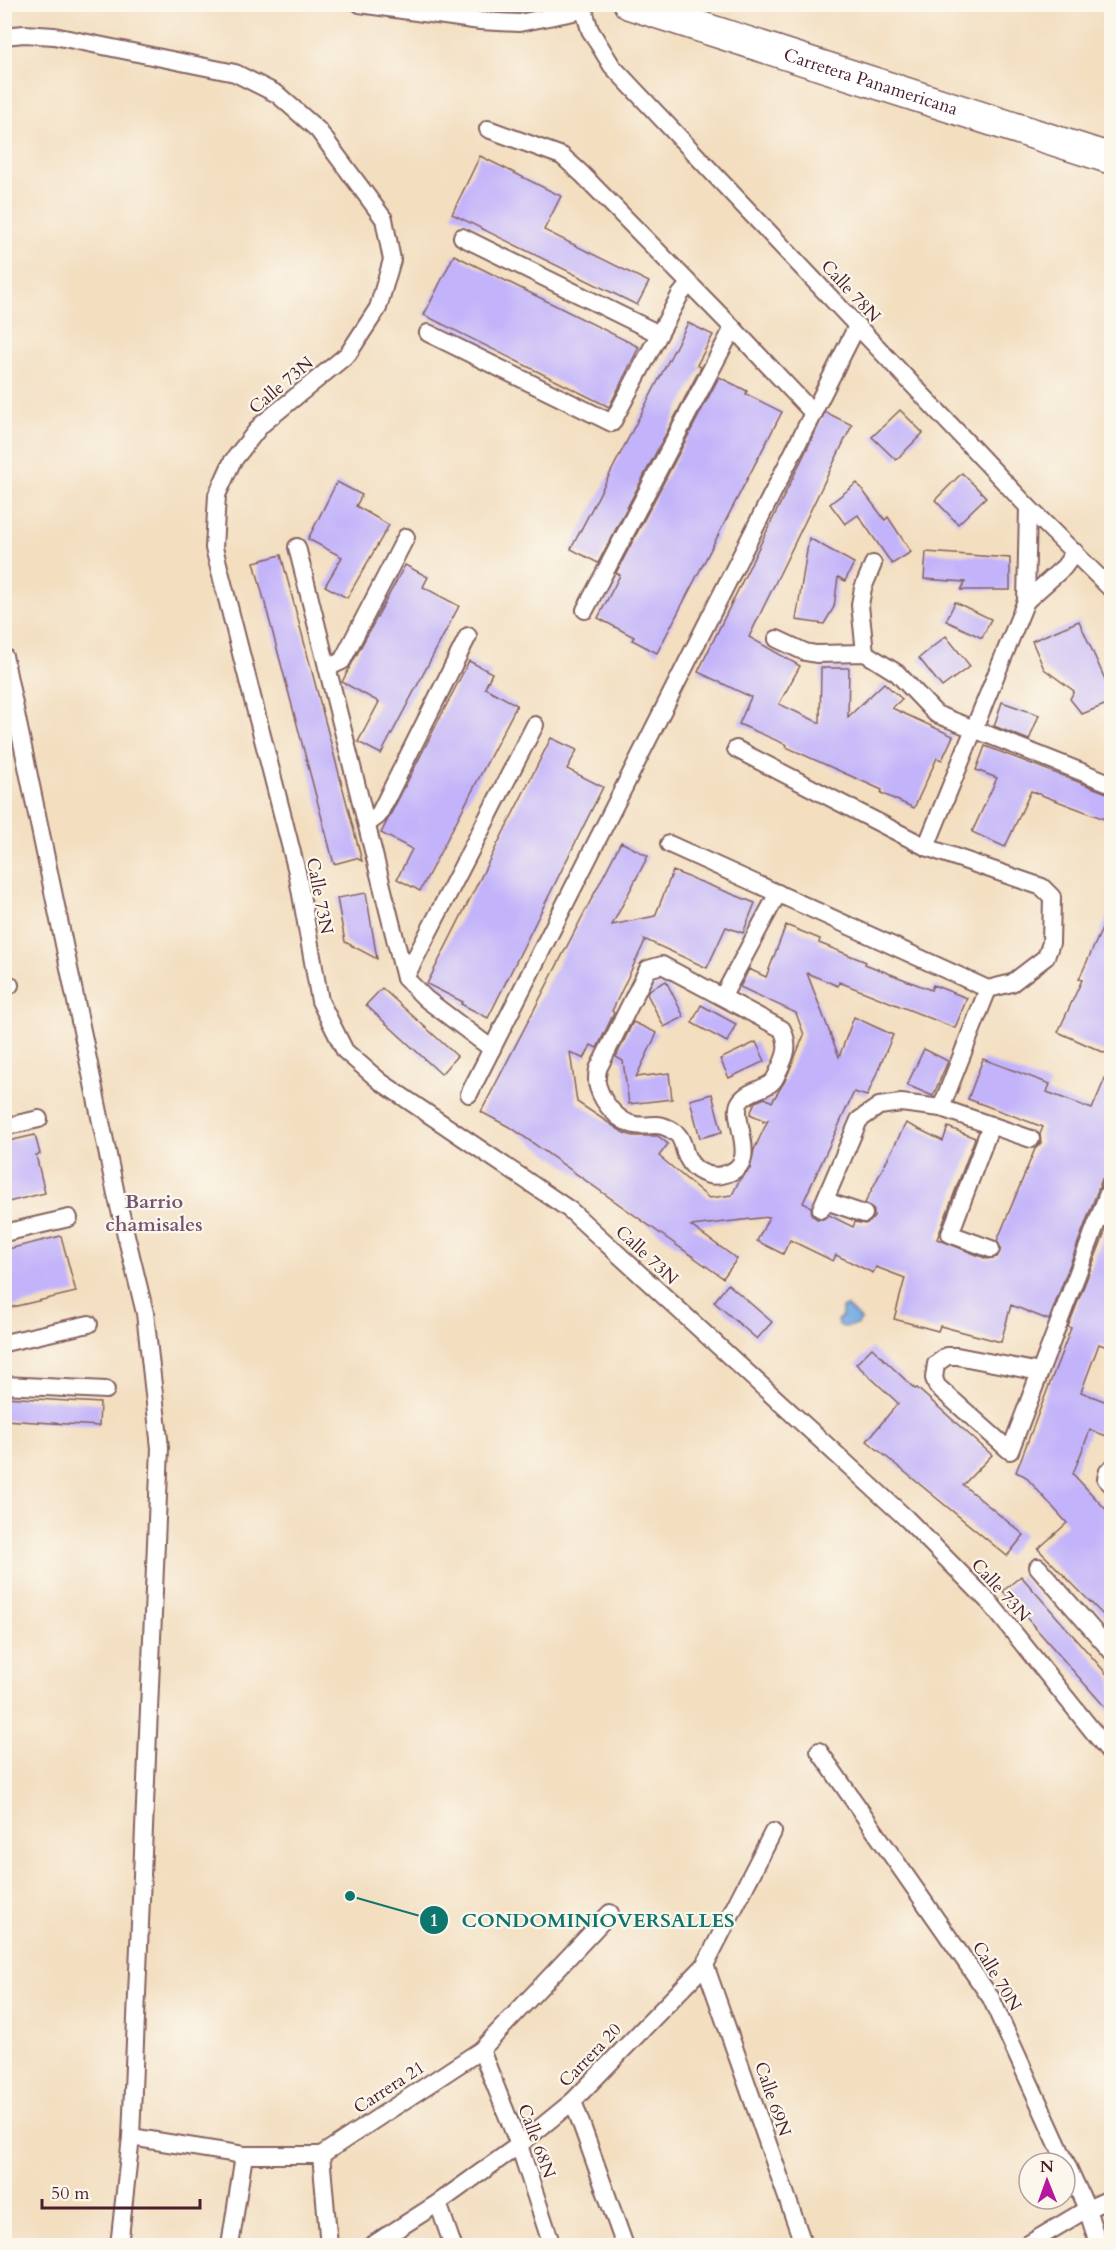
<svg xmlns="http://www.w3.org/2000/svg" width="1116" height="2250" font-family="Cardo,serif">
  <style>
    .water { fill: #73aae2; stroke: #5e6486; stroke-width: 1.5 }
    .building { fill: #c2b3fa }
    .lines { fill: none; stroke-linecap: round; stroke-linejoin: round }
    .street-casing { stroke: #85625f; stroke-width: 20 }
    .highway-casing { stroke: #85625f; stroke-width: 33 }
    .street { stroke: #fff; stroke-width: 16 }
    .highway { stroke: #fff; stroke-width: 30 }
    .labels { text-anchor: middle; stroke-width: 4.5; stroke-linejoin: round; paint-order: stroke }
    .street-label { font-size: 18px; fill: #4a1f2b; stroke: #fbf7ec }
    .neighbourhood-label { font-size: 20px; font-weight: bold; fill: #745373; stroke: #fbf7ec }
    .leader { fill: none; stroke: #0f766e; stroke-width: 2 }
    .callout-dot { fill: #0f766e; stroke: #fbf7ec; stroke-width: 2 }
    .mark-label { font-size: 18px; text-anchor: middle; font-weight: bold; fill: #fff }
    .callout-label { font-size: 20px; text-anchor: middle; font-weight: bold; fill: #0f766e; stroke: #fbf7ec; stroke-width: 4.5; stroke-linejoin: round; paint-order: stroke }
  </style>
  <rect width="100%" height="100%" fill="#fbf7ec"/>
  <filter id="ink" filterUnits="userSpaceOnUse"><feTurbulence type="fractalNoise" baseFrequency=".0167" numOctaves="2"/><feDisplacementMap in="SourceGraphic" scale="12" xChannelSelector="R" yChannelSelector="G"/><feConvolveMatrix kernelMatrix="1 2 1 2 8 2 1 2 1" color-interpolation-filters="sRGB"/></filter>
  <filter id="wash" filterUnits="userSpaceOnUse"><feTurbulence type="fractalNoise" baseFrequency=".008" numOctaves="4" result="noise"/><feDisplacementMap in="SourceGraphic" scale="24" xChannelSelector="R" yChannelSelector="G"/><feGaussianBlur stdDeviation="1.35" result="paint"/><feColorMatrix in="noise" values="0 0 0 0 0 0 0 0 0 0 0 0 0 0 0 0 0 1.4 0 .05"/><feComposite in="paint" operator="in"/></filter>
  <g filter="url(#wash)">
    <rect width="100%" height="100%" fill="#f3dec0"/>
    <path class="water" d="M846,1306L861,1320L858,1325L843,1327L838,1325L837,1320L842,1317V1308Z"/>
    <g id="blocks">
      <g class="building">
        <path d="M480,156L561,196L544,230L649,282L637,305L452,214Z"/>
        <path d="M454,255L639,347L609,407L424,315Z"/>
        <path d="M688,323L713,335L697,365L701,367L598,563L571,549Z"/>
        <path d="M719,377L747,391L746,394L782,412L657,653L632,640L634,637L598,618L620,575L616,573Z"/>
        <path d="M900,410L923,433L896,460L872,437Z"/>
        <path d="M825,412L852,425L749,637L800,666L779,704L820,723L821,668H849L848,717L884,683L902,699L892,708L953,736L942,760L937,758L914,808L881,793L882,790L786,747L787,745L739,724L751,697L698,672Z"/>
        <path d="M962,473L986,497L958,524L935,500Z"/>
        <path d="M337,482L362,495L356,506L389,525L347,598L325,586L342,557L308,539Z"/>
        <path d="M857,483L885,520L888,517L911,552L892,564L858,515L845,524L830,504Z"/>
        <path d="M809,538L854,563L845,581L838,577L834,607L824,624L796,620Z"/>
        <path d="M926,552L1010,558V590H961L965,582L924,579Z"/>
        <path d="M281,555L324,717L362,861L356,858L334,864L254,562Z"/>
        <path d="M405,565L428,577L423,587L459,606L381,754L358,742L379,702L342,682Z"/>
        <path d="M955,602L991,619L982,638L946,621Z"/>
        <path d="M1079,621L1112,695V702L1082,714L1070,699L1074,691L1044,669L1032,641Z"/>
        <path d="M946,636L970,666L942,687L919,658Z"/>
        <path d="M469,661L492,673L485,688L517,705L420,891L397,879L412,849L381,833Z"/>
        <path d="M1002,702L1039,715L1029,740L994,726Z"/>
        <path d="M551,738L577,750L567,769L603,787L488,1018L461,1004L463,1002L427,984Z"/>
        <path d="M985,746L1112,795V822L1031,791L1005,847L972,832L997,778L976,770Z"/>
        <path d="M621,842L648,856L612,925L655,916L673,871L755,903L743,933L726,927L707,968L644,939L645,941L612,1011L614,1013L597,1048L591,1045L584,1059L570,1052L577,1102L624,1133L633,1136H658L668,1144L659,1156L709,1198L732,1195L740,1179L750,1169L754,1150L768,1120L763,1122V1120L750,1114L755,1102L765,1098L772,1102L785,1081L804,1035L796,1013L740,987L749,969L766,977L786,925L820,939L819,943L866,962L865,964L931,990L933,985L967,998L955,1028L839,982L838,986L807,973L839,1057L854,1017L893,1035L867,1096L854,1092L803,1203L811,1207L812,1215L817,1219H823L829,1215L853,1227L855,1222L865,1224L870,1222L874,1217V1211L871,1207L865,1203L906,1123L943,1141L948,1127L975,1138L937,1239L987,1259L997,1257L1001,1248L997,1241L1035,1149L1041,1143L1040,1134L1043,1127L968,1099L983,1059L1050,1084L1047,1092L1092,1109L1112,1062V1173L1106,1175L1102,1179L1049,1320L1011,1305L1001,1342L940,1326L938,1331L894,1319L905,1278L876,1267L873,1273L836,1255L833,1261L790,1240L783,1254L757,1241L769,1217L691,1226L737,1259L723,1278L513,1129L481,1112Z"/>
        <path d="M366,893L377,959L345,942L337,898Z"/>
        <path d="M1112,907V1056L1058,1032L1082,980L1079,979Z"/>
        <path d="M666,981L684,1017L664,1027L647,994L649,990Z"/>
        <path d="M382,988L457,1056L441,1074L366,1005Z"/>
        <path d="M701,1005L736,1024L727,1042L692,1023Z"/>
        <path d="M633,1022L657,1033L636,1077L669,1073L672,1099L629,1104L623,1061L616,1057Z"/>
        <path d="M756,1042L765,1061L729,1078L720,1059Z"/>
        <path d="M924,1049L948,1061L933,1096L907,1085Z"/>
        <path d="M712,1094L722,1132L700,1138L690,1100Z"/>
        <path d="M35,1135L40,1154L36,1155L45,1193L4,1203V1142Z"/>
        <path d="M1112,1214V1349L1099,1344L1081,1392L1112,1404V1438L1090,1430L1073,1474L1112,1516V1624L1038,1549L1067,1523L1025,1476L1016,1472L1071,1328L1068,1327Z"/>
        <path d="M61,1236L76,1292L4,1309V1250Z"/>
        <path d="M728,1284L772,1322L757,1339L714,1302Z"/>
        <path d="M872,1348L915,1389L917,1388L992,1455L963,1485L1024,1535L1007,1556L867,1441L898,1403L856,1364Z"/>
        <path d="M4,1397L100,1403L99,1426L4,1420Z"/>
        <path d="M1021,1576L1112,1680V1715L1003,1591Z"/>
      </g>
    </g>
  </g>
  <g filter="url(#ink)">
    <use href="#blocks" fill-opacity="0" stroke="#85625f" stroke-width="1.5"/>
    <g class="lines">
      <defs>
        <g id="street">
          <path d="M360,4L480,21L519,23L584,10"/>
          <path d="M582,4L590,30L612,66L1028,507L1112,590"/>
          <path d="M4,36L24,34L54,36L235,73L277,94L318,130L384,219L392,260L378,308L348,354L261,425L232,462L217,495L214,548L297,872L320,1001L345,1051L381,1082L570,1210L907,1519L990,1603L1112,1755"/>
          <path d="M488,129L562,156L582,174L733,328L814,414"/>
          <path d="M462,237L659,334"/>
          <path d="M428,333L612,423L680,295L689,284"/>
          <path d="M297,547L405,978L426,999L492,1049"/>
          <path d="M1026,601L1064,567L1075,552"/>
          <path d="M585,610L733,328"/>
          <path d="M777,639L805,652L816,654L865,653L897,673L936,714L1112,784"/>
          <path d="M865,653L860,605L863,588L873,564"/>
          <path d="M4,656L116,1194L145,1313L160,1448L131,2137L119,2246"/>
          <path d="M327,668L342,661L406,537"/>
          <path d="M367,824L378,816L468,636"/>
          <path d="M669,844L988,989L1012,983L1046,957L1051,943L1052,897L1042,887L926,847L736,749"/>
          <path d="M926,847L1026,601L1028,507"/>
          <path d="M662,965L782,1029C790,1046 786,1056 778,1072C776,1076 775,1080 771,1083C762,1090 747,1091 740,1102C729,1119 765,1166 722,1175C709,1178 694,1171 688,1159C683,1151 684,1140 677,1134C658,1119 654,1128 635,1125C618,1122 603,1103 598,1087C596,1082 597,1075 598,1069L648,969Z"/>
          <path d="M405,978L535,725"/>
          <path d="M4,987L10,985"/>
          <path d="M723,996L778,893"/>
          <path d="M469,1094L857,326"/>
          <path d="M941,1108L988,989"/>
          <path d="M4,1127L39,1119"/>
          <path d="M826,1201L864,1214"/>
          <path d="M821,1209L859,1120L879,1106L901,1103L941,1108L1031,1139"/>
          <path d="M4,1233L69,1218"/>
          <path d="M991,1249L950,1234L991,1125"/>
          <path d="M4,1343L89,1324"/>
          <path d="M1040,1372L957,1356H947L936,1364L934,1378L937,1386L1010,1451L1112,1183"/>
          <path d="M4,1385L106,1390"/>
          <path d="M1112,1468L1108,1471L1106,1479L1112,1485"/>
          <path d="M1038,1567L1112,1652"/>
          <path d="M819,1751L991,1998L1087,2209L1099,2246"/>
          <path d="M705,1965L804,2246"/>
          <path d="M481,2050L519,2145L552,2246"/>
          <path d="M573,2101L625,2246"/>
          <path d="M131,2137L244,2155H321L481,2050L610,1913"/>
          <path d="M321,2155L329,2246"/>
          <path d="M438,2203L453,2246"/>
          <path d="M230,2246L244,2155"/>
          <path d="M371,2246L438,2203L519,2145L573,2101L705,1965L773,1832"/>
          <path d="M1025,2246L1087,2209L1112,2198"/>
        </g>
        <g id="highway">
          <path id="s1" d="M629,4L1112,159"/>
        </g>
      </defs>
      <use href="#street" class="street-casing"/>
      <use href="#highway" class="highway-casing"/>
      <use href="#street" class="street"/>
      <use href="#highway" class="highway"/>
    </g>
  </g>
  <g class="labels">
    <g class="street-label">
      <text dy="6" stroke="none"><textPath href="#s1" startOffset="254">Carretera Panamericana</textPath></text>
      <text transform="translate(851 291) rotate(47)" y="6">Calle 78N</text>
      <text transform="translate(281 385) rotate(-40)" y="6">Calle 73N</text>
      <text transform="translate(320 896) rotate(79)" y="6">Calle 73N</text>
      <text transform="translate(647 1255) rotate(43)" y="6">Calle 73N</text>
      <text transform="translate(1001 1590) rotate(48)" y="6">Calle 73N</text>
      <text transform="translate(997 1976) rotate(59)" y="6">Calle 70N</text>
      <text transform="translate(590 2055) rotate(-46)" y="6">Carrera 20</text>
      <text transform="translate(389 2087) rotate(-33)" y="6">Carrera 21</text>
      <text transform="translate(773 2099) rotate(71)" y="6">Calle 69N</text>
      <text transform="translate(537 2141) rotate(70)" y="6">Calle 68N</text>
    </g>
    <g class="neighbourhood-label">
      <text x="154" y="1208">Barrio<tspan x="154" dy="23">chamisales</tspan></text>
    </g>
  </g>
  <path class="leader" d="M350 1896L434 1920"/>
  <g class="callout-dot">
    <circle cx="350" cy="1896" r="6"/>
    <circle cx="434" cy="1920" r="15"/>
  </g>
  <g class="mark-label">
    <text x="434" y="1926">1</text>
  </g>
  <g class="callout-label">
    <text x="598" y="1927">CONDOMINIOVERSALLES</text>
  </g>
  <rect width="1116" height="2250" fill="none" stroke="#fbf7ec" stroke-width="24"/>
  <g transform="translate(1047 2181) rotate(359)"><circle r="28" fill="#fbf7ec" stroke="#b4a19f" stroke-width="1.5"/>
  <path d="M0-4.5L10 22L0 15L-10 22Z" fill="#b5179e"/>
  <text y="-9" font-size="16" font-weight="bold" text-anchor="middle" fill="#4a1f2b">N</text>
  </g>
  <path d="M42 2199v9h158v-9" fill="none" stroke="#4a1f2b" stroke-width="3"/>
  <text x="51" y="2199" font-size="18" fill="#4a1f2b" stroke="#fbf7ec" stroke-width="4.5" paint-order="stroke">50 m</text>
</svg>
